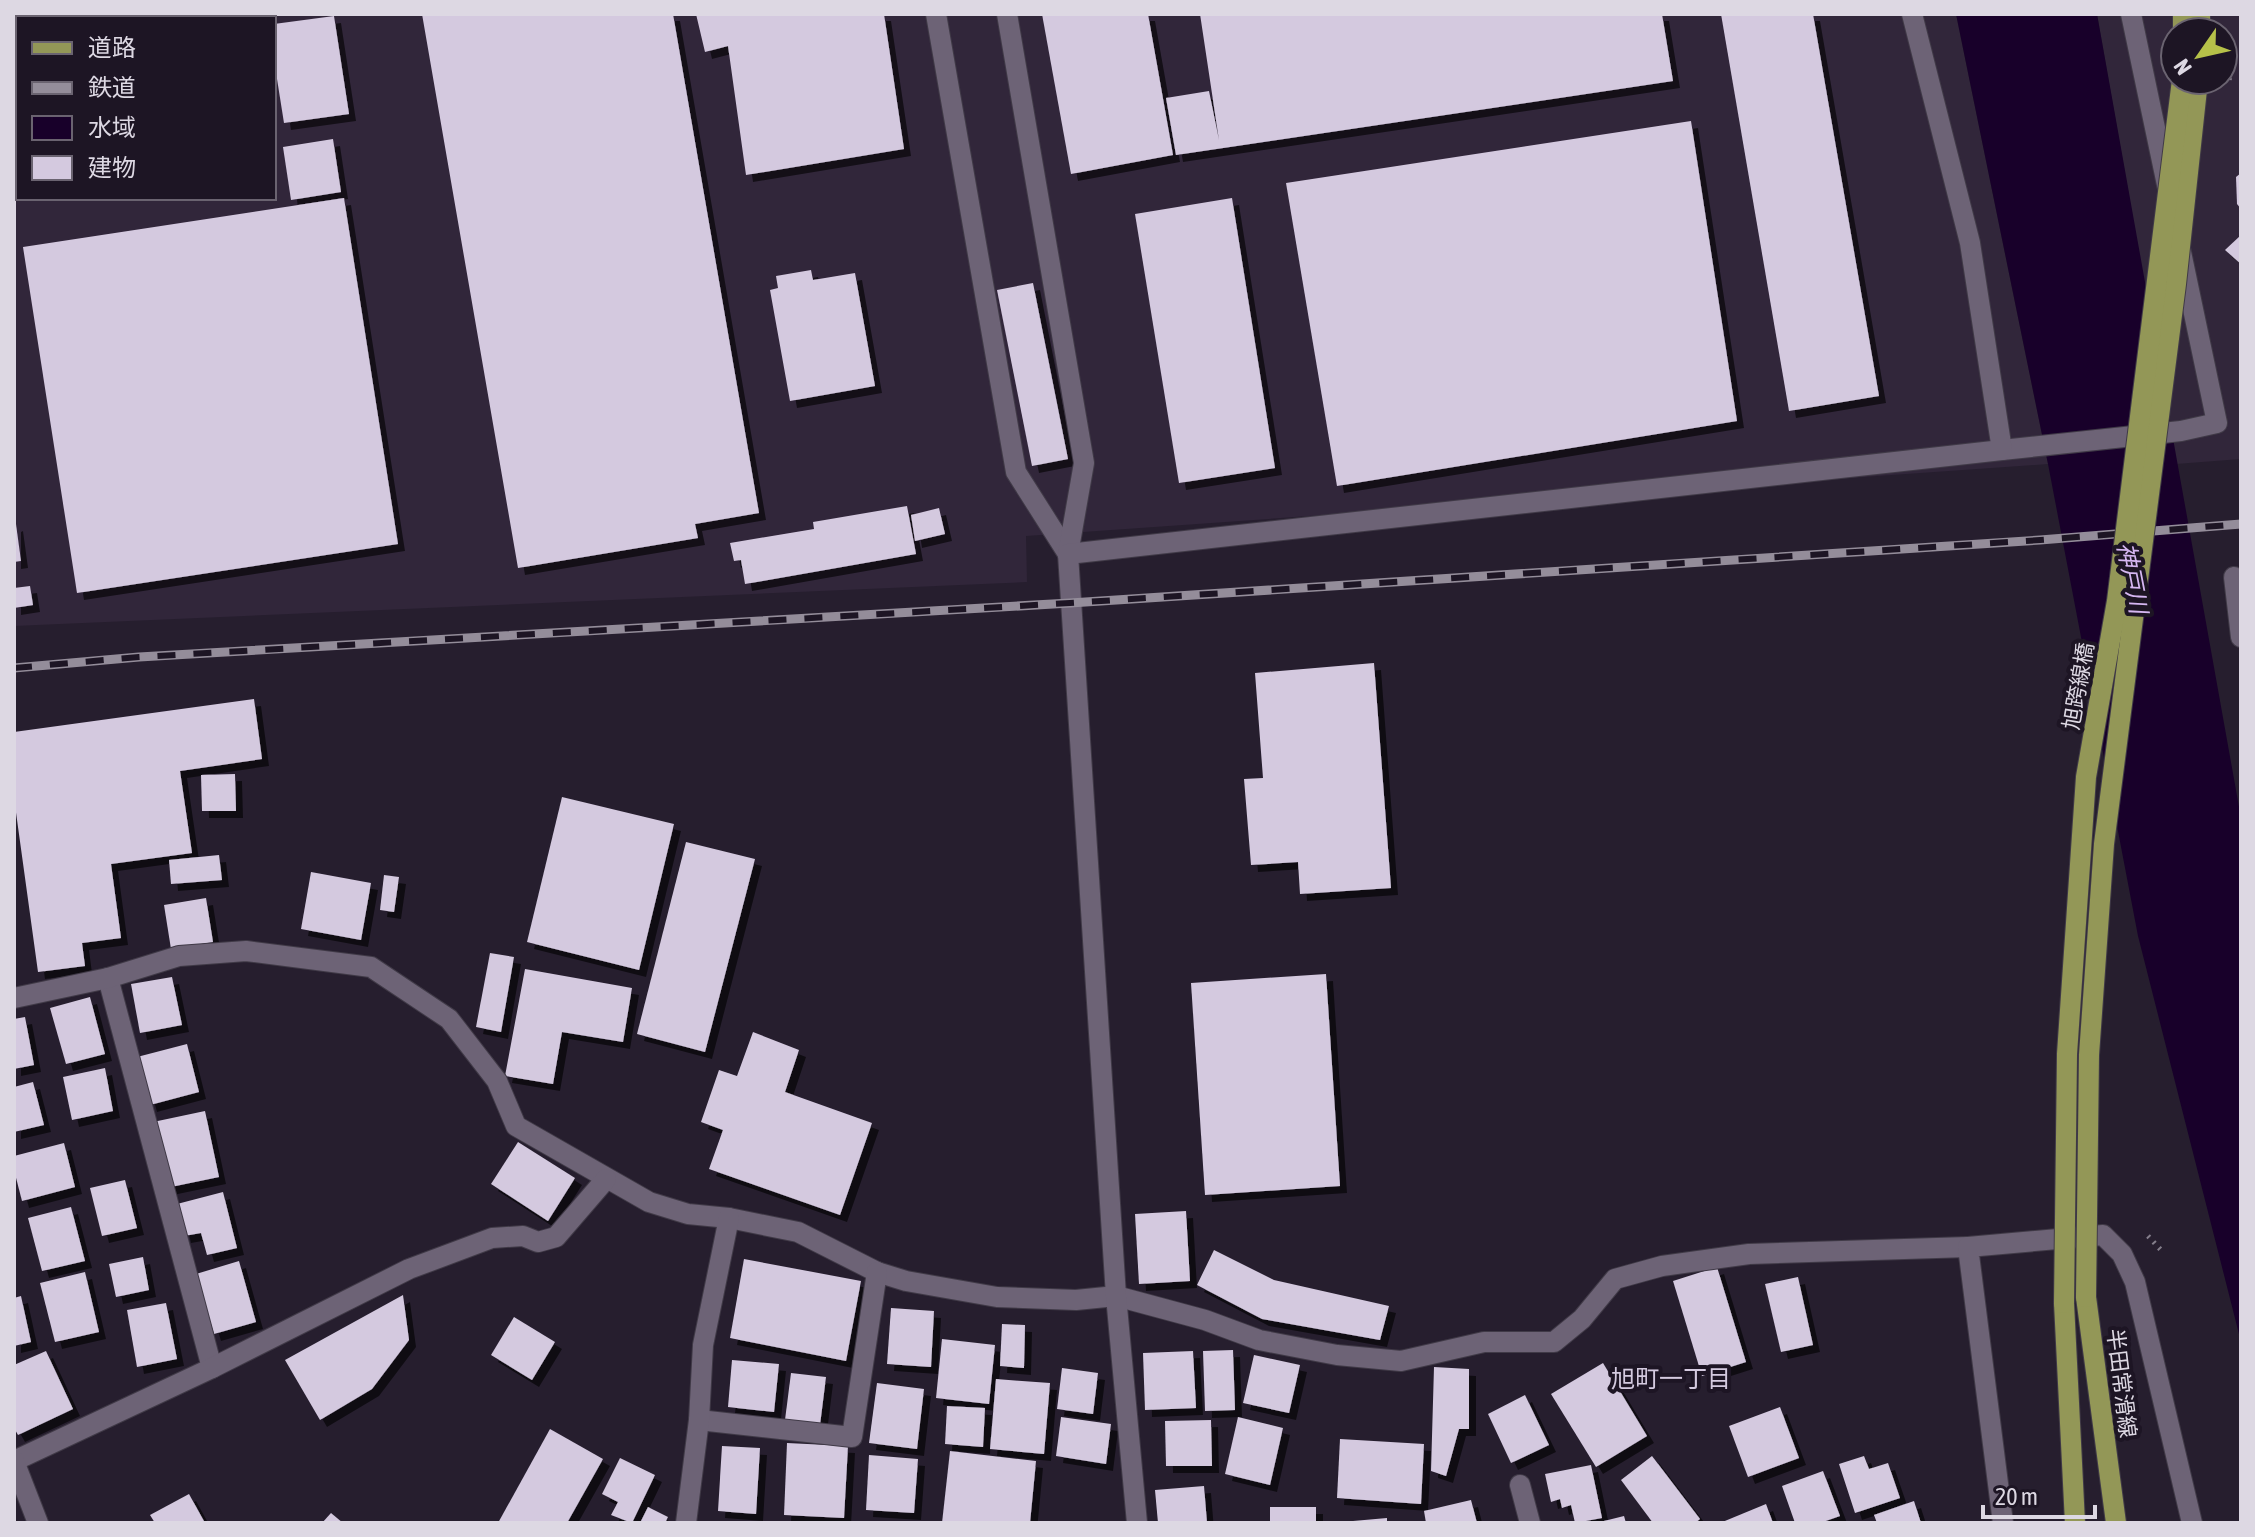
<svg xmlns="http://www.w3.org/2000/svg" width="2255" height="1537" font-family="'Asap Condensed','Noto Sans JP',sans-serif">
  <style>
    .built { fill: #31263a; fill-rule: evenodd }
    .water { fill: #18002a }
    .building { fill: #d4c9df; filter: url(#shadow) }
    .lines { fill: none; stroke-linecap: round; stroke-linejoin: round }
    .minor-casing { stroke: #403a47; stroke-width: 22 }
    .major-casing { stroke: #403a47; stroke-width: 22 }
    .path { stroke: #847e8b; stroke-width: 5; stroke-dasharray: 2 6; stroke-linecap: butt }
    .minor { stroke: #6d6376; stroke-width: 20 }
    .major { stroke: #939757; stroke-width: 20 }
    .rail-casing { stroke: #948d9a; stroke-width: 9 }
    .rail { stroke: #1d1524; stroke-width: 6; stroke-dasharray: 18; stroke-linecap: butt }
    .major-bridge-casing { stroke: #403a47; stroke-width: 22; stroke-linecap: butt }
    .major-bridge { stroke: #939757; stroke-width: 20 }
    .labels { text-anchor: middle; stroke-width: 8; stroke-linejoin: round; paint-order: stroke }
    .street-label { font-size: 22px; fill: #ddd8e3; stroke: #1d1524 }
    .water-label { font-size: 24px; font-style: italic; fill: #d6b7f2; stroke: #1d1524 }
    .neighbourhood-label { font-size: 24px; fill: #d4cadf; stroke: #1d1524 }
  </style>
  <defs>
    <filter id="shadow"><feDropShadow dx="7" dy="7" stdDeviation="0" flood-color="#0009"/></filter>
  </defs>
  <rect width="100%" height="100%" fill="#261e2e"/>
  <g class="built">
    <path d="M14,14H1956L2048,464L1026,536L1027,582L14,626ZM18,18H274V198H18Z"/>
    <path d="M2097,14H2241V459L2176,464ZM2175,32H2223V80H2175Z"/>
  </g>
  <path class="water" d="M1956,14H2097L2241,818V1342L2138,936L2048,464Z"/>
  <g class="building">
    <path d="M422,14H673L759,513L695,524L698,538L518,568Z"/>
    <path d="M696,14H884L904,149L746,175L728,46L705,52Z"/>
    <path d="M1042,14H1148L1173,155L1071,174Z"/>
    <path d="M1200,14H1662L1673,81L1176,155L1166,98L1209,91L1219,140Z"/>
    <path d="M1721,14H1813L1879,396L1789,411Z"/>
    <path d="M334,16L349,114L284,123L274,60V24Z"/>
    <path d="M1691,121L1737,421L1337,486L1286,183Z"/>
    <path d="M333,139L341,192L291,200L283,147Z"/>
    <path d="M2241,173V209L2237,204L2236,177Z"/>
    <path d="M344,198L398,544L77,593L23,247Z"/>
    <path d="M1232,198L1275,468L1179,483L1135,214Z"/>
    <path d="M2241,235V264L2225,250Z"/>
    <path d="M811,270L813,280L855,273L875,386L790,401L770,290L778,288L776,276Z"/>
    <path d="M1033,283L1068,459L1032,466L997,290Z"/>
    <path d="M907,506L916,554L745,584L741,560L734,561L730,543L814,529L813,522Z"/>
    <path d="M939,508L945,534L915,541L911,515Z"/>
    <path d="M16,524L21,561L14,562V525Z"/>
    <path d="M30,586L33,605L14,608V588Z"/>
    <path d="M1374,663L1391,888L1300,894L1298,862L1251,865L1244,779L1263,778L1255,673Z"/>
    <path d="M254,699L262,759L180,771L192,853L111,864L121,938L82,943L85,966L38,972L14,798V732Z"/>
    <path d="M235,774L236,811H202L201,775Z"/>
    <path d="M562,797L674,824L639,970L527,942Z"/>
    <path d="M686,842L755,859L705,1052L637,1034Z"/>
    <path d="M219,855L222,880L171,884L169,860Z"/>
    <path d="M311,872L371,883L361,940L301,929Z"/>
    <path d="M384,875L399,877L394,912L380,910Z"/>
    <path d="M206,898L213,942L171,949L164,905Z"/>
    <path d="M490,953L514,957L501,1032L476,1027Z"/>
    <path d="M525,969L632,988L623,1042L562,1032L553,1084L505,1076Z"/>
    <path d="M1326,974L1340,1186L1205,1195L1191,983Z"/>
    <path d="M172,977L182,1025L140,1033L131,984Z"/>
    <path d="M90,997L105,1054L66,1064L50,1008Z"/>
    <path d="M25,1017L34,1065L14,1069V1019Z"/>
    <path d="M753,1032L799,1050L785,1092L872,1123L840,1215L709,1169L723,1130L701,1122L719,1070L737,1076Z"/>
    <path d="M187,1044L199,1092L150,1105L137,1057Z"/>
    <path d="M105,1068L113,1111L72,1120L63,1077Z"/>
    <path d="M33,1082L44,1125L14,1132V1087Z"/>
    <path d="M205,1111L219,1177L166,1188L153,1122Z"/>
    <path d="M518,1142L575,1178L548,1221L491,1184Z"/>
    <path d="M64,1143L75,1187L22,1201L14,1170V1156Z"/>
    <path d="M125,1180L137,1228L102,1236L90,1188Z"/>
    <path d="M223,1192L237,1248L207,1255L201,1233L184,1236L177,1204Z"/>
    <path d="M71,1207L85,1261L42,1271L28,1218Z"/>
    <path d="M1186,1211L1190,1281L1139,1284L1135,1214Z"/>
    <path d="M1214,1250L1274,1280L1389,1306L1380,1340L1262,1319L1197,1285Z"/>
    <path d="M143,1257L149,1290L116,1297L109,1264Z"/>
    <path d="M744,1259L861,1281L846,1361L730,1338Z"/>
    <path d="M239,1261L256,1322L214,1334L196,1274Z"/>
    <path d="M1717,1267L1746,1362L1702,1376L1673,1281Z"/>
    <path d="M85,1272L99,1332L55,1342L40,1283Z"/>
    <path d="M1798,1277L1813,1345L1781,1352L1765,1284Z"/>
    <path d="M403,1295L409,1340L372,1389L320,1420L285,1360Z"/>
    <path d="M21,1296L31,1342L14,1346V1298Z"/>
    <path d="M166,1303L177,1359L137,1367L127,1310Z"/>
    <path d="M891,1308L934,1311L931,1367L887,1364Z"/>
    <path d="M514,1317L555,1342L532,1380L491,1355Z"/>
    <path d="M1002,1324L1025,1325L1024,1368L1000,1366Z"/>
    <path d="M942,1339L995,1345L989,1404L936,1398Z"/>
    <path d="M1233,1350L1235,1410L1205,1411L1203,1351Z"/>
    <path d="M46,1351L73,1409L18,1435L14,1428V1365Z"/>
    <path d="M1193,1351L1196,1408L1145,1410L1143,1353Z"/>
    <path d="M1254,1355L1300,1365L1289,1413L1243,1403Z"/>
    <path d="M732,1360L779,1364L774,1412L728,1407Z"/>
    <path d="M1603,1363L1647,1436L1596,1467L1551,1394Z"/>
    <path d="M1434,1367L1469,1369V1429H1459L1446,1476L1431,1471Z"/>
    <path d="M1062,1368L1098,1373L1093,1414L1057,1409Z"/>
    <path d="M791,1373L826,1377L820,1425L785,1420Z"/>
    <path d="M996,1379L1050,1383L1044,1454L990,1449Z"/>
    <path d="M877,1383L924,1389L917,1449L869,1443Z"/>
    <path d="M1525,1395L1549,1445L1511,1463L1488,1414Z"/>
    <path d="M947,1406L985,1408L983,1447L945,1444Z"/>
    <path d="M1780,1407L1799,1458L1748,1477L1729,1426Z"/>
    <path d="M1061,1417L1111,1424L1106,1464L1056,1456Z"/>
    <path d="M1238,1417L1283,1428L1270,1485L1225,1474Z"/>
    <path d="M1211,1420L1212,1466H1166L1165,1421Z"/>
    <path d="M550,1429L603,1459L567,1523H498Z"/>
    <path d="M1340,1439L1424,1444L1421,1504L1337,1498Z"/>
    <path d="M787,1443L848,1446L844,1518L784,1515Z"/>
    <path d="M722,1446L760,1448L756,1514L718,1511Z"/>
    <path d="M950,1451L1036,1461L1030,1523H942Z"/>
    <path d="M869,1455L918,1459L914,1513L866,1510Z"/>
    <path d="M1652,1456L1700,1519L1695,1523H1653L1621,1480Z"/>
    <path d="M1864,1456L1869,1469L1888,1463L1900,1498L1855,1513L1839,1464Z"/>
    <path d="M620,1458L655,1475L632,1523L611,1515L618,1502L602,1494Z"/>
    <path d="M1591,1465L1602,1518L1575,1523L1571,1505L1562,1508L1560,1499L1551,1502L1545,1474Z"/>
    <path d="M1823,1471L1840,1516L1820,1523H1795L1782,1486Z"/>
    <path d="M1204,1486L1207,1523H1158L1155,1490Z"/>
    <path d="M189,1494L205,1523H155L150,1515Z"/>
    <path d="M1471,1500L1477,1523H1426L1424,1511Z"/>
    <path d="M1914,1501L1921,1523H1877L1874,1515Z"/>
    <path d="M1766,1504L1773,1523H1720Z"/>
    <path d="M648,1507L668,1517L665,1523H640Z"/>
    <rect x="1270" y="1507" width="46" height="16"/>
    <path d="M331,1513L343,1523H322Z"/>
    <path d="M1624,1516L1626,1523H1600V1522Z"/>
    <path d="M1387,1518V1523H1353V1521Z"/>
  </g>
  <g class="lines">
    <defs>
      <g id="minor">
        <path d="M936,14L1016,472L1068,554"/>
        <path d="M1007,14L1084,463L1068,554"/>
        <path d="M2131,14L2167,185"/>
        <path d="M2002,450L2181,431L2217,423L2181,252"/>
        <path d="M2234,577L2241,637"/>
        <path d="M108,978L212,1368"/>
        <path d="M14,998L108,978L179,956L246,951L371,967L449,1019L497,1081L516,1126L649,1202L688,1214L729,1218L798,1232L877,1272L906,1281L997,1297L1076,1300L1116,1296L1205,1320L1259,1340L1337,1355L1401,1361L1484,1342H1554L1582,1319L1615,1279L1662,1266L1749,1254L1968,1247"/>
        <path d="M699,1420L852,1437L877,1272"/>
        <path d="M14,1461L212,1368L409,1269L492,1238L523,1236L538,1242L556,1237L606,1179"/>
        <path d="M14,1461L38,1523"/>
        <path d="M1520,1485L1530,1523"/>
        <path d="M686,1523L699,1420L703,1345L729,1218"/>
        <path d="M1137,1523L1116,1296L1068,554L2002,450L1970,243L1912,14"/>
        <path d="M2003,1523L1968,1247L2103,1235L2122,1254L2135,1282L2192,1523"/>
      </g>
      <g id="major">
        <path d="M2183,14V32"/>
        <path d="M2200,14V32"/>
        <path d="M2086,1297L2116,1523"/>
        <path d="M2064,1303L2075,1523"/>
      </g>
    </defs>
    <use href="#minor" class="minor-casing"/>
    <use href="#major" class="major-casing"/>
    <g class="path">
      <path d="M2223,59L2231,63L2229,82"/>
      <path d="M2148,1236L2161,1250"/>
    </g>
    <use href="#minor" class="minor"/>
    <use href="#major" class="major"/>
    <defs>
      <path id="rail" d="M14,668L139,657L1070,603L2040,540L2241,524"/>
    </defs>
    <use href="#rail" class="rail-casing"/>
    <use href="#rail" class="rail"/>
    <defs>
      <g id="major-bridge">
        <path d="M2086,1297L2089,1055L2104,844L2176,284L2198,80"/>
        <path d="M2064,1303L2067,1054L2086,777L2117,601L2182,80"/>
      </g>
    </defs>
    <use href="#major-bridge" class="major-bridge-casing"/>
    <use href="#major-bridge" class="major-bridge"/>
  </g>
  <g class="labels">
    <g class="street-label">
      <text transform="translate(2078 686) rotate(-80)" y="8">旭跨線橋</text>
      <text transform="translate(2122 1383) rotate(83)" y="8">半田常滑線</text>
    </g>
    <g class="water-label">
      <text transform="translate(2132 578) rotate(79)" y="8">神戸川</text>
    </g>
    <g class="neighbourhood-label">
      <text x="1671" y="1387">旭町一丁目</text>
    </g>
  </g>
  <rect width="2255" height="1537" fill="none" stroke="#ddd8e3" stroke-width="32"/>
  <rect x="16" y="16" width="260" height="184" fill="#1d1524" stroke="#6a6370" stroke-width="2"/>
  <rect x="32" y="42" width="40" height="12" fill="#939757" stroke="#6a6370" stroke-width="2"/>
  <text x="88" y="56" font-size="24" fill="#ddd8e3">道路</text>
  <rect x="32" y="82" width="40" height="12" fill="#948d9a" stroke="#6a6370" stroke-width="2"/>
  <text x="88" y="96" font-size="24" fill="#ddd8e3">鉄道</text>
  <rect x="32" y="116" width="40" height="24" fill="#18002a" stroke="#6a6370" stroke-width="2"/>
  <text x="88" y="136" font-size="24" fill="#ddd8e3">水域</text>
  <rect x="32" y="156" width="40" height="24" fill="#d4c9df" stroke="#6a6370" stroke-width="2"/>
  <text x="88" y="176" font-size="24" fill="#ddd8e3">建物</text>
  <g transform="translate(2199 56) rotate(236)"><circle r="38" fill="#1d1524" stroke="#6a6370" stroke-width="2"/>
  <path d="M0-6L14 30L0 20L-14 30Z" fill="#b6c149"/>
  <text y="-12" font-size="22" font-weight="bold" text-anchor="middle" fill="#ddd8e3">N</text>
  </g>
  <path d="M1983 1505v12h112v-12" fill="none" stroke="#ddd8e3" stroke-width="4"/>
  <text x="1995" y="1505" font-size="24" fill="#ddd8e3" stroke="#1d1524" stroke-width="6" paint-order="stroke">20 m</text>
</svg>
